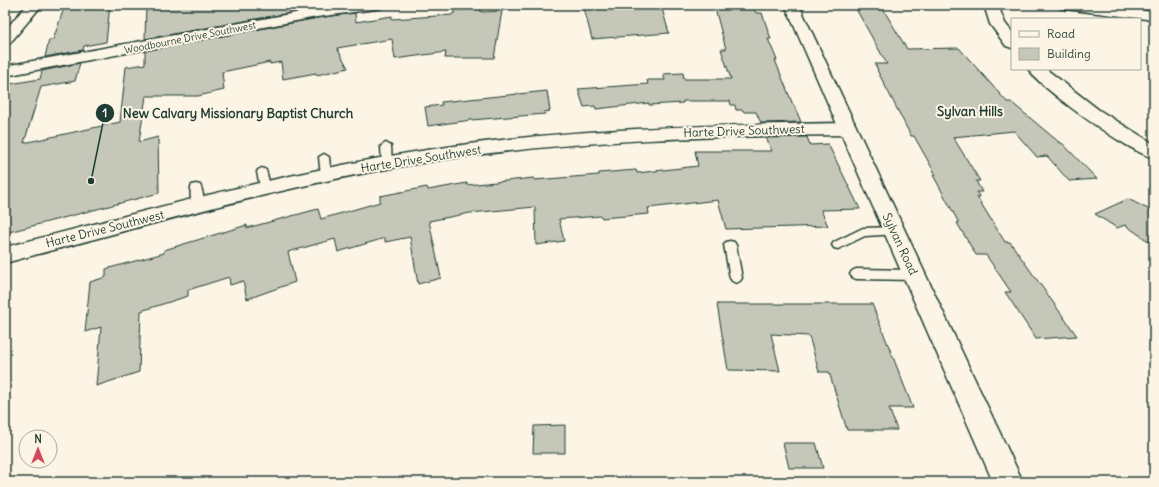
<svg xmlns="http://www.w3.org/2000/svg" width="1159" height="487" font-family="Delius,sans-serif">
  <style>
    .building { fill: #c5c7b9; stroke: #1f3d34 }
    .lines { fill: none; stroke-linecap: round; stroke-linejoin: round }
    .lane-casing { stroke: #1f3d34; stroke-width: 3 }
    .street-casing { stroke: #1f3d34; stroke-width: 3 }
    .secondary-casing { stroke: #1f3d34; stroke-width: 3 }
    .lane { fill: #fcf5e5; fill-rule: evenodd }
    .street { fill: #fcf5e5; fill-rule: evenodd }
    .secondary { fill: #fcf5e5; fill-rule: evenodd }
    .labels { text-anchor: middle; stroke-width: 4; stroke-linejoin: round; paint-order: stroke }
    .far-street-label { font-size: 10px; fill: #1f3d34; stroke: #fcf5e5 }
    .street-label { font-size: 12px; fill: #1f3d34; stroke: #fcf5e5 }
    .neighbourhood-label { font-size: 13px; font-weight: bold; fill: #1f3d34; stroke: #fcf5e5 }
    .leader { fill: none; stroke: #1f3d34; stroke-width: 1.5 }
    .callout-dot { fill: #1f3d34; stroke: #fcf5e5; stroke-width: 1.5 }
    .mark-label { font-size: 12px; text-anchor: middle; font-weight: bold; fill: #fff }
    .callout-label { font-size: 13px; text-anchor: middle; font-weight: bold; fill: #1f3d34; stroke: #fcf5e5; stroke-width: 4; stroke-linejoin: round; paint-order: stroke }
  </style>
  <rect width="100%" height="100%" fill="#fcf5e5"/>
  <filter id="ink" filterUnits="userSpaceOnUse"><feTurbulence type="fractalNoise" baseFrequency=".025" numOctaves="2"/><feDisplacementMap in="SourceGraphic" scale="8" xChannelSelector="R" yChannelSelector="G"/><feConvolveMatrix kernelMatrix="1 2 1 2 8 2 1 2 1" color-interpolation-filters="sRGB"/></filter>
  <g filter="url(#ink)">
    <g class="building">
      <path d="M65,5H110L106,42L84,46L83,50L45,57L49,40H53Z"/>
      <path d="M156,5H334L145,39L146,6Z"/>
      <path d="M583,5H661L669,33L592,39Z"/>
      <path d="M714,5H752L756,13H762L771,39H768L777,60H775L793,105H794L801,122L761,123L756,112H744L743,110H736L735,105H731L730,101H683V103L649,105V103L596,109L595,106L584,107L578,89L648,84L647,80H665L663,74L683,73L684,79H731L721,49H726Z"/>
      <path d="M481,9V12L502,11L494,58H445L446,52L395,59L392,39L337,48L348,68L317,75L316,73L283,79L281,62L270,64V62L222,72L224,90L198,96H146L139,142L158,137L159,193L5,233V96L10,84L40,79L42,71L80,63L75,81L41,87L24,143L120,122L126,67L145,64V51L317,18L355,13L356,22L392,16V19L452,15L453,13H455V10Z"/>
      <path d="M856,9H883L907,49L959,48L1007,102H1011L1060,143H1062L1097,179L1069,181L1047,156L1037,157L1014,131L953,137L980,181H976L982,192H976L980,197H977L1005,242H1010L1077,336L1036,339L1005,292H1011L986,255H976L957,223H959L933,175H936L914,136H911L877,70H878L875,64H887Z"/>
      <path d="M547,91L550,111L544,112L545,114L471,120L428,126L425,107L442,105L441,102Z"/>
      <path d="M807,137L810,145L828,144L860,209L821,210L828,226L726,229L718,200L648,208L649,214L602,218L601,216L559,219L564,241L536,245L535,207L470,213L429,221L441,278L418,284L410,237L385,242V238L338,252L335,239L288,252L295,282L247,299L243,281L230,285L229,277L188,290V296L141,311L139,372L96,386L101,327L85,332L90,282L106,277V269L164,253V250L247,225V228L318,209L321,219L380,202V196L427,187L428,190L467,183V185L534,178V180L599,175V173L636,170L637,173L698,166L695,151H772L766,138Z"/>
      <path d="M1128,199L1154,212V245L1125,225L1117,228L1095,214Z"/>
      <path d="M717,304H872L913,408H889L897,430H847L829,372H819L809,336L771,334L780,371L728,370Z"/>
      <path d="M565,425V453H533L534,426Z"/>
      <path d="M783,443H816L823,468H789Z"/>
    </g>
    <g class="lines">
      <defs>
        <g id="lane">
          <path d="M386,143L391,146L392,164L387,167L382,164L381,146Z"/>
          <path d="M324,154L329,157L331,176L330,179H322L321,176L319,157Z"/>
          <path d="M262,168L266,170L271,189L269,192H261L257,172L258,170Z"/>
          <path d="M196,184L200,185C203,191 205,203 202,209H194C191,203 189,191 192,185Z"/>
          <path d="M894,227L898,228L900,231L898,234L865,236L838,249L834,248L832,245L834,242L863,228Z"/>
          <path d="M730,241L734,242L736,245L742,278L740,281L736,283L732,281L730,278L724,245L726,242Z"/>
          <path d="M856,269L914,270L918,272L920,275L918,278L914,280L856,279L852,277L850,274L852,271Z"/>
        </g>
        <g id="street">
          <path d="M27,5H42L10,43L5,45V30Z"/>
          <path d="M344,5H383L381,8L376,9L317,17L5,76V66L317,9Z"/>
          <path d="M984,5H998L1005,23L1012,32V48L1006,46L990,24Z"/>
          <path d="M1058,5H1100L1154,12V20L1065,9L1060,8Z"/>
          <path d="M1028,69H1046L1099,110L1154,144V158C1129,152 1042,90 1028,69Z"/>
          <path d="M847,123L853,125L856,129L853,133L847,135C707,136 566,140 427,162C284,185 145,226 5,263V247C145,211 285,172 427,150C566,128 707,125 847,123Z"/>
        </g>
        <path id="secondary" d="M785,5H799L1023,482H993Z"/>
      </defs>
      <use href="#lane" class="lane-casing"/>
      <use href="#street" class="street-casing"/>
      <use href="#secondary" class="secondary-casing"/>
      <use href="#lane" class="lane"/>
      <use href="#street" class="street"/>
      <use href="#secondary" class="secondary"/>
    </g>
  </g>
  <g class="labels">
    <g class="far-street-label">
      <text transform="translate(190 37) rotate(-11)" y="4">Woodbourne Drive Southwest</text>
    </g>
    <g class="street-label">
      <text transform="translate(744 131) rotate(-2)" y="4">Harte Drive Southwest</text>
      <text transform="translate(421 159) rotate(-9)" y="4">Harte Drive Southwest</text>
      <text transform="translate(105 229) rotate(-14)" y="4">Harte Drive Southwest</text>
      <text transform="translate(900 244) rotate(65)" y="4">Sylvan Road</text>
    </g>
    <g class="neighbourhood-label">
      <text x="970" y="116">Sylvan Hills</text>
    </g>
  </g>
  <path class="leader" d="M91 181L105 113"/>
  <g class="callout-dot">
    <circle cx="91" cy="181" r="4"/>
    <circle cx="105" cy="113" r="10"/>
  </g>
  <g class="mark-label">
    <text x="105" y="117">1</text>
  </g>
  <g class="callout-label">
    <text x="238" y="118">New Calvary Missionary Baptist Church</text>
  </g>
  <rect width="1159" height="487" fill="none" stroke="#fcf5e5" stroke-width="20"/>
  <rect x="10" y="10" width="1139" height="467" fill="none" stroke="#1f3d34" stroke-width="1.5" filter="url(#ink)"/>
  <rect x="1011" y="18" width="130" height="52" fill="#fcf5e5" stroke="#a4ab9e"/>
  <rect x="1019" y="31" width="20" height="6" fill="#fcf5e5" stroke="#a4ab9e"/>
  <text x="1047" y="38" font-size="12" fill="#1f3d34">Road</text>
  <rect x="1019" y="48" width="20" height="12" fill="#c5c7b9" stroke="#a4ab9e"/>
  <text x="1047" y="58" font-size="12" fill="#1f3d34">Building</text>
  <g transform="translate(38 449)"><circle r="19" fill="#fcf5e5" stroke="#a4ab9e"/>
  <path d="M0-3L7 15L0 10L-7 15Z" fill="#d1495b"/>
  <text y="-6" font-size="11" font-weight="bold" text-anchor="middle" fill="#1f3d34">N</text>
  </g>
</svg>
